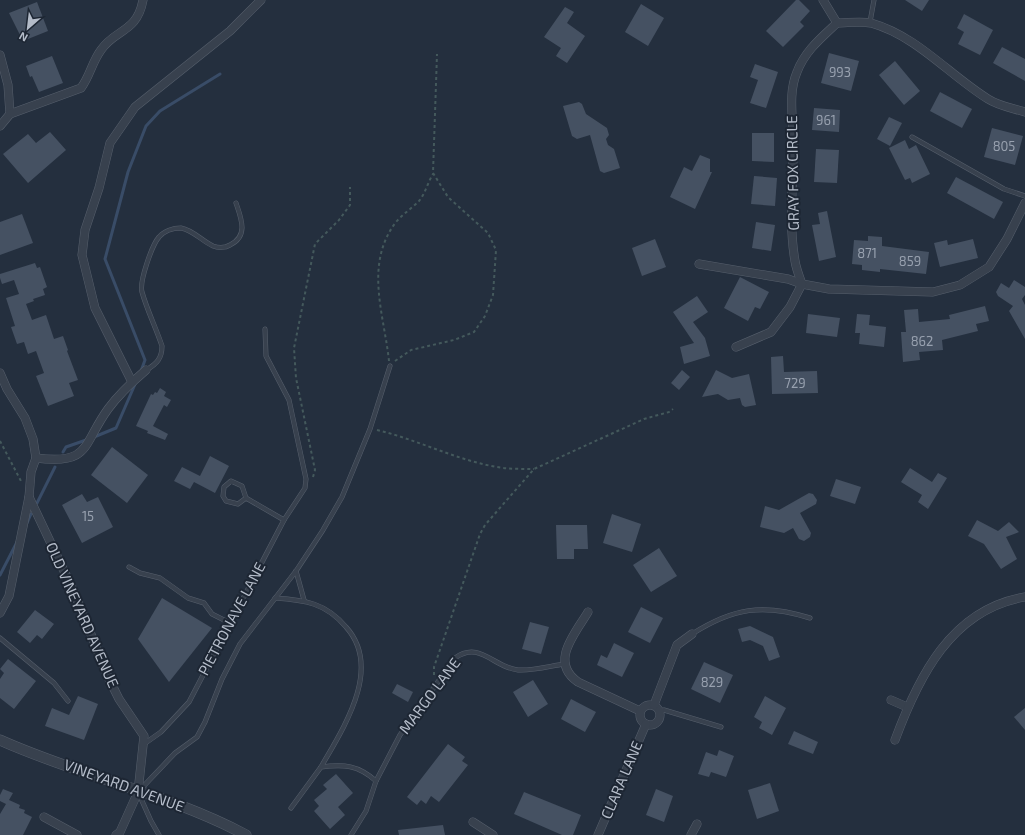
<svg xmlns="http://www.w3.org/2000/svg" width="1025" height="835" font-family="'Exo 2',sans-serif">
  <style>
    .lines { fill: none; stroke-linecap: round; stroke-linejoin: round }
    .stream { stroke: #394c67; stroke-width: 3 }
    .building { fill: #455162 }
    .service-casing { stroke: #565f6c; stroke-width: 5 }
    .minor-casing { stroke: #565f6c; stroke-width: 9 }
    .tertiary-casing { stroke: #565f6c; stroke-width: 11 }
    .path { stroke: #44595c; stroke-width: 2; stroke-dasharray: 3 3; stroke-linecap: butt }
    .service { stroke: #38414e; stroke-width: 4 }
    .minor { stroke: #38414e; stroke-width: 8 }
    .tertiary { stroke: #38414e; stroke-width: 10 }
    .labels { text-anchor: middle; stroke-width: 4; stroke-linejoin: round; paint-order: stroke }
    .number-label { font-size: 13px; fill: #98a1af }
    .street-label { font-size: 15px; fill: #b4bcc9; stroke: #1d2633 }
  </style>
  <rect width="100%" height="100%" fill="#242f3e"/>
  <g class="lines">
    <g class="stream">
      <path d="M141,371L145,360L105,259L128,172L146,126L160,111L220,74"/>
      <path d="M94,437L116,428L136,382"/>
      <path d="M63,452L66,447L89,439"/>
      <path d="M37,503L55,467"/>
      <path d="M27,523L31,514"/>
      <path d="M0,575L17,542"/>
    </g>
  </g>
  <g class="building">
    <path d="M796,0H799L810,11L800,22L804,26L783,47L766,31Z"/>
    <path d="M905,0H929L922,11Z"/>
    <path d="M37,2L48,31L23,41L9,13Z"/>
    <path d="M641,4L664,18L648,46L625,32Z"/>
    <path d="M565,7L574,12L567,23L585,36L567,63L556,56L561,48L544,37Z"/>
    <path d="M964,14L993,30L980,55L958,44L964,32L957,28Z"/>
    <path d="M1002,47L1025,59V81L993,63Z"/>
    <path d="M829,53L859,61L851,91L821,83Z"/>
    <path d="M52,56L63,83L39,92L32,76L30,77L26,66Z"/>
    <path d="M895,61L920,91L904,105L879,75Z"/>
    <path d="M755,64L778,72L766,108L750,103L758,80L750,77Z"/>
    <path d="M940,92L972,109L962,128L930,111Z"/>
    <path d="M579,102L582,104L586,114L607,128L609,135L606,139L608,145L614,149L620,168L604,173L600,171L590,135L577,139L572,136L563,106Z"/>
    <path d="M814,108L840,110L839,132L812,130Z"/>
    <path d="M889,117L902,123L890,146L877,139Z"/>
    <path d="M992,128L1023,136L1015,165L984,157Z"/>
    <path d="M50,132L66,150L28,183L3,154L28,134L36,143Z"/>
    <path d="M752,133H774V162L752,161Z"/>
    <path d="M905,140L909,149L916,145L930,174L912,183L910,178L905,180L889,148Z"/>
    <path d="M816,149L839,150L837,183L814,182Z"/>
    <path d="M700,155L710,159V172H712L695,209L670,197L684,167L692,171Z"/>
    <path d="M754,176L777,178L775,206L751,204Z"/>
    <path d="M956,177L1003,202L994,219L947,193Z"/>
    <path d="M827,211L836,257L819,261L812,225L820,224L818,213Z"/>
    <path d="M22,214L33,243L0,255V222Z"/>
    <path d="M756,222L775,225L771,251L752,248Z"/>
    <path d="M868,236L882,237V246L929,252L926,274L880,269V272L862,270V265L852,264L854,240L868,241Z"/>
    <path d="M655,239L666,267L642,276L632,248Z"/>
    <path d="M973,239L978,258L940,267L934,243L947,240L948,245Z"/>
    <path d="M35,263L37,268L40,267L47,287L43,289L45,295L33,299L34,301L26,304L32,320L46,315L54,339L63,336L68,350L67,351L78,380L69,383L74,396L48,406L36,376L44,373L36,351L28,354L24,342L17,344L11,327L15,326L6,298L19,294L14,280L2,284L0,278V274Z"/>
    <path d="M740,277L769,292L760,309L755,307L748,321L724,308Z"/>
    <path d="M1014,280L1025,287V295L1022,299L1025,305V339L1009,311L1013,306L998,296L996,292L1001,283L1009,288Z"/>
    <path d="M697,296L708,312L693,322L705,338L710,356L684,364L680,347L694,343L673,312Z"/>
    <path d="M985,306L989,321L976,324L978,331L942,340L943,350L919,352L920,360L903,362L901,332H906L904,310L918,309L919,322L950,319L949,315Z"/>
    <path d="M808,314L840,318L837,337L806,333Z"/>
    <path d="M857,314L870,315L869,325L886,327L884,347L859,344L860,333H855Z"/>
    <path d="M783,356L784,372L817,371L818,393L772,394L771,357Z"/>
    <path d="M682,370L690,377L679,390L671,383Z"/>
    <path d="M716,370L732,378L749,374L756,405L745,407L742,405L740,398L728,400L718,394L702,397Z"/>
    <path d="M160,388L166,392L164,396L171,400L167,407L164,405L153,426L168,434L165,440L147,433L148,431L136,426L151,394L153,395L155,392L157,393Z"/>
    <path d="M112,447L148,475L127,503L91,475Z"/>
    <path d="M210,456L229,466L215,493L194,482L190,489L174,481L182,467L200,476Z"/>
    <path d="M910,468L932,482L938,473L947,478L928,509L918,502L922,495L901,482Z"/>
    <path d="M836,479L861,487L855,504L830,496Z"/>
    <path d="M809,493L813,494L817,500L816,504L800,513L811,533L810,537L804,541L799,539L793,528L784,533L760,527L765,506L779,510Z"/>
    <path d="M82,494L87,502L98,497L113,527L82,543L62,505Z"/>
    <path d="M612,514L641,524L632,552L603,543Z"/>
    <path d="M977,520L998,531L1009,522L1019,532L1006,537L1017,559L1001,569L984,544L968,536Z"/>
    <path d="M556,525H587L588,549H574V559H557Z"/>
    <path d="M659,548L677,576L651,592L633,565Z"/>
    <path d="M162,598L212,628L169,682L138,639Z"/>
    <path d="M641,607L663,618L650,643L628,632Z"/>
    <path d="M35,610L54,624L42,639L37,635L30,643L17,632Z"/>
    <path d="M530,622L549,627L541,654L522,649Z"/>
    <path d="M750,626L773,637L780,657L769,661L763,646L750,640L742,642L738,629Z"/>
    <path d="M614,643L634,653L622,677L597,665L601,655L607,658Z"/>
    <path d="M8,659L36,681L14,709L0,698V679L4,673L0,669Z"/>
    <path d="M704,662L733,675L720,703L691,689Z"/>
    <path d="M533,680L548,704L528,717L513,692Z"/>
    <path d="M397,684L413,692L408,702L392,693Z"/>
    <path d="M78,696L98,704L84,740L45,726L52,708L69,715Z"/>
    <path d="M765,696L786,708L772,735L759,728L762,722L754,717Z"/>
    <path d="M571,699L596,712L585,732L561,719Z"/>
    <path d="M1025,708V730L1014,717Z"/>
    <path d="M794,731L818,742L813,754L788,744Z"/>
    <path d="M448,744L465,757L462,761L468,765L439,802L431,796L426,804L421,800L417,805L407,797Z"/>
    <path d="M719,750L734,756L726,777L711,772L709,777L698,774L706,752L717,756Z"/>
    <path d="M336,774L353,793L338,807L345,815L330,829L314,811L319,806L314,800L327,789L323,785Z"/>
    <path d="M770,783L779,811L757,819L748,790Z"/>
    <path d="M3,789L13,793L9,800L20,805L19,808L25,810L24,813L32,817L23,835H0V814L6,804L0,801V795Z"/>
    <path d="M656,789L673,796L664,822L646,815Z"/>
    <path d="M524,792L581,815L573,835H562L514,814Z"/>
    <path d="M443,825L445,835H399L398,830Z"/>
  </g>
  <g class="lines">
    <defs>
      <g id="service">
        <path d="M870,22L874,0"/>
        <path d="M912,137L1004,189L1025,196"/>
        <path d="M265,329L266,356L289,400L306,479L305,488L284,520"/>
        <path d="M146,370C157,364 162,358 162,346C156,328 147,310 142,292C139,282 152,245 159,237C164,231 173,228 181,228C193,230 202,241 213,246C218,248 225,248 230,245C249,236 241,218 236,203"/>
        <path d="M129,567L140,573L160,578L188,598L204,603L212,614L230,623"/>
        <path d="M296,571L304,600"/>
        <path d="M275,598C305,600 326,603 346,627C383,668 344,727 321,767"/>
        <path d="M692,634C733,608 763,603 810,618"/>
        <path d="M0,638L54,683L68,701"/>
        <path d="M660,711L664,710L721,727"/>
        <path d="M144,744L161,732L189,702L284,520L246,498L238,504L226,501L223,496L224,487L231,481L242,486L246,498"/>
        <path d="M291,808L321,767C344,764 358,765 376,781"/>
        <path d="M159,835L151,821L138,792L175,753L197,737L205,722L222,679L240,644L296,571L323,530L342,497L370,429L390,366"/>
        <path d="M351,835L366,811L376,781L400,735L455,658C480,640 494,668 518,670C533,671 550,666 564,664"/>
      </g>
      <g id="minor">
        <path d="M823,0L837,23"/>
        <path d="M0,55L8,85L10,114L0,126"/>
        <path d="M1025,112C1012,108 999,106 988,99C948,74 917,36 871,23C861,21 847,23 837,23C821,38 805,51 797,72C788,93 793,117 793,138C794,179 788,221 795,261C796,268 799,276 802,284L829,289L933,292L960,285L989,267L1007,239L1025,203"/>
        <path d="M10,114L81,88C90,76 92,62 101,50C115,29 137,33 143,0"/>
        <path d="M699,264L788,279L802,284L790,307L771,332L736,347"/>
        <path d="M0,373L7,389L25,418L33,439L36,458L31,472L29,497L9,596L0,613"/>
        <path d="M132,382L95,308L82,255L85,230L99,188L110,143L135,107L230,31L261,0"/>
        <path d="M36,458C91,465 82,445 108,409C119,394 132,382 146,370"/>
        <path d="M29,497L74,592L108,677L119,699L144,736L138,792L120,832L116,835"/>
        <path d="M588,612C575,634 549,662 578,682L640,711"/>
        <path d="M891,700L907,707"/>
        <circle cx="650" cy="715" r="10"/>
        <path d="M654,705L677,645L692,634"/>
        <path d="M895,740C918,678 951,609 1025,597"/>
        <path d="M44,817L77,835"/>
        <path d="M473,822L493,835"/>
        <path d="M598,835L646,724"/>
        <path d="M691,835L697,824"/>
      </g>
      <path id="tertiary" d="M0,740C80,776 169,794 246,835"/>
    </defs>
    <use href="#service" class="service-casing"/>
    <use href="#minor" class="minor-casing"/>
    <use href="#tertiary" class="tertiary-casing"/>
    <g class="path">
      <path d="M389,361C384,314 364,264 396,222C403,214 412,208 419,201C425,194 428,182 433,174"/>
      <path d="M395,361L411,350L454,340L474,332L485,316L493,295L496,250L488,233L448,197L433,173L437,54"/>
      <path d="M377,430C419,440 460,462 503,468C513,469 524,469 534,469"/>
      <path d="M0,441L22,483"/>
      <path d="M313,477L315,470L296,378L294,348L315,244L339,220L350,205V187"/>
      <path d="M434,675V667L480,534L485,525L534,469L644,419L669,412L673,409"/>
    </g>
    <use href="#service" class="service"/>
    <use href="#minor" class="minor"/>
    <use href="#tertiary" class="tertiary"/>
  </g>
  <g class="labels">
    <g class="number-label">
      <text x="840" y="77">993</text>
      <text x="826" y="125">961</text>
      <text x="1004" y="151">805</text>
      <text x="867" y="258">871</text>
      <text x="910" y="266">859</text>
      <text x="922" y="346">862</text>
      <text x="795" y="388">729</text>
      <text x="88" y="521">15</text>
      <text x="712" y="687">829</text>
    </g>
    <g class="street-label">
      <text transform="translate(793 173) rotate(-91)" y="5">GRAY FOX CIRCLE</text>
      <text transform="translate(82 615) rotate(66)" y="5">OLD VINEYARD AVENUE</text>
      <text transform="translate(232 619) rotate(-62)" y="5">PIETRONAVE LANE</text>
      <text transform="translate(430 696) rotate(-53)" y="5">MARGO LANE</text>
      <text transform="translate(622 780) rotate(-67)" y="5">CLARA LANE</text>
      <text transform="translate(124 786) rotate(20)" y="5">VINEYARD AVENUE</text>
    </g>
  </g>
  <g transform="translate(28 28) rotate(208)" stroke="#1d2633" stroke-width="3" paint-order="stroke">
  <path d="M0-3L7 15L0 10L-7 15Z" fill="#b4bcc9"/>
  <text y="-6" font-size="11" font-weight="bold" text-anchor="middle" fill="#b4bcc9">N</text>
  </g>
</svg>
